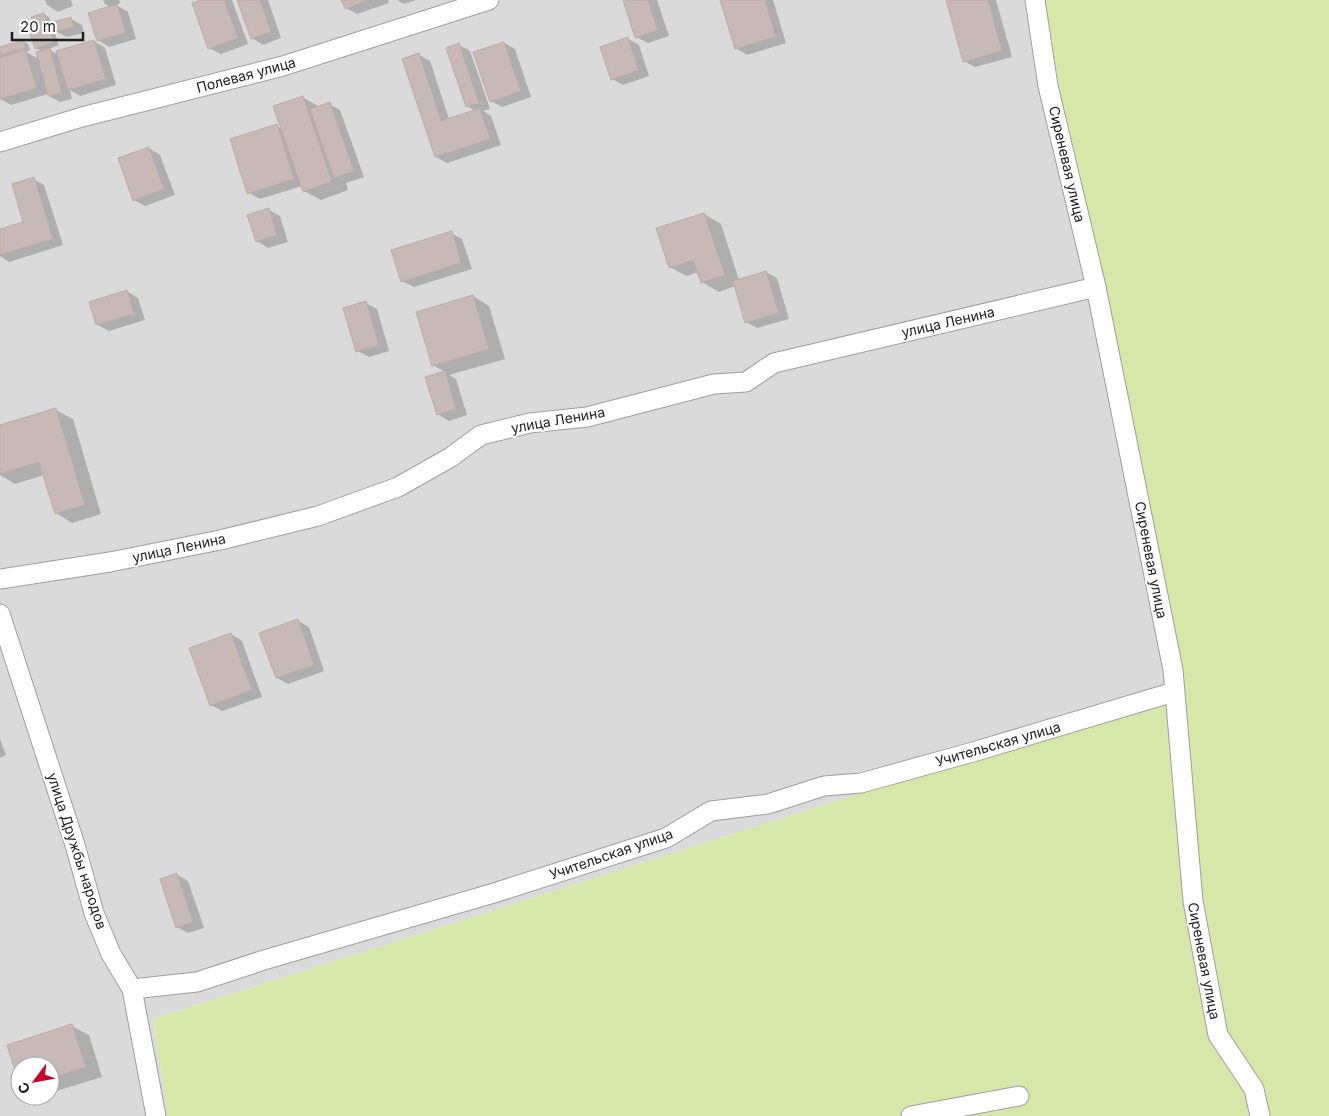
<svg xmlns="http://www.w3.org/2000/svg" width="1329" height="1116" font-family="Inter,sans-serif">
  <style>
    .residential { fill: #dbdada; fill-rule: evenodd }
    .grass { fill: #d5e8a9 }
    .shadow { fill: #0003 }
    .building { fill: #c6b9b6; stroke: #bfaca5 }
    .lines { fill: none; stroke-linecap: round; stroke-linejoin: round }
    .street-casing { stroke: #9e9e9e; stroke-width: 21 }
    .street { stroke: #fff; stroke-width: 19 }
    .labels { text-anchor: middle; stroke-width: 4; stroke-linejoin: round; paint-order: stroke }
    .street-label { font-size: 14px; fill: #1d1d1d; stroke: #fff }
  </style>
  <rect width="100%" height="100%" fill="#eee8e3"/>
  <path class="residential" d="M0,0H1043L1169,695L153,1019L168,1116H0ZM20,1066H50V1096H20Z"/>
  <path class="grass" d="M1043,0H1329V1116H168L153,1019L1169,695Z"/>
  <g class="shadow">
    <path d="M45,0H71L73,6L58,12L47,5Z"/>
    <path d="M103,0H119L120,3L116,5L128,12L136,39L109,47L98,40L111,7L105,4Z"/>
    <path d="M205,0H232L248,44L221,54L209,48Z"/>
    <path d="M238,0H268L281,38L263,45L252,38Z"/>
    <path d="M343,0H388L389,3L357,14L346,8Z"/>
    <path d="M397,0H416L404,4Z"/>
    <path d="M624,0H657L669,36L648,43L636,37Z"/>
    <path d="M722,0H773L786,43L747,55L736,48Z"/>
    <path d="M948,0H996L1012,57L975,67L964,61Z"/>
    <path d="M44,14L49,17L59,45L48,49L59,55L94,41L105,48L116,85L80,96L70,90L72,99L60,102L49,96L48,94L11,105L0,99V48L23,41L28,44L30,50L26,52L39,59L43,52L36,48L38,33Z"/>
    <path d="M71,19L82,25L84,33L67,37L55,31Z"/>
    <path d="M628,39L639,45L649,76L623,85L612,79Z"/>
    <path d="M504,43L515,49L531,97L502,107L491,101Z"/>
    <path d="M459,45L470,51L490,109L483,111L491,116L501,145L447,163L436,157L419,55L430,61L449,119L475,111L467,106Z"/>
    <path d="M302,97L320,107L329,104L340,110L364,177L346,183L348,190L321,200L304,191L302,186L260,199L249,193L277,126L282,129Z"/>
    <path d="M149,148L160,155L175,195L145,206L134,200Z"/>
    <path d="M33,179L44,185L63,245L9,262L0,256V230L25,222Z"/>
    <path d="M269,210L280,216L288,242L268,248L257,241Z"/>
    <path d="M704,214L721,224L739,280L766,272L777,278L789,319L757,328L746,322L735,286L719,292L702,282L699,272L686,276L670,267Z"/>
    <path d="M451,233L462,239L472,269L414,287L402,281Z"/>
    <path d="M127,291L138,298L145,320L109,331L98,325L91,302Z"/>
    <path d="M473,296L489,306L505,359L449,375L456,379L467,415L449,421L438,414L445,372L433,365Z"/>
    <path d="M366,303L377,309L389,351L369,357L358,351Z"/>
    <path d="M56,410L73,419L101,514L72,523L56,513L44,475L15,484L0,475V426Z"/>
    <path d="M298,621L309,627L324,671L288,684L277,678Z"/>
    <path d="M231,634L242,641L262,697L222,711L211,705Z"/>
    <path d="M0,739L6,755L0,758Z"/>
    <path d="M177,875L188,881L204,928L188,933L177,927Z"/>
    <path d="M72,1026L89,1035L102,1077L50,1093V1066H20V1081L9,1046Z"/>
  </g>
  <g class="building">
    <path d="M201,0H224L238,38L208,49L192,3Z"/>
    <path d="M237,0H260L271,32L251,39Z"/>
    <path d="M341,0H369L345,9Z"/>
    <path d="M623,0H648L658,30L635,38Z"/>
    <path d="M720,0H765L776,37L735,49Z"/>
    <path d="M946,0H988L1002,51L963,62Z"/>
    <path d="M117,4L126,33L97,41L88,13Z"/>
    <path d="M44,13L54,42L35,49L30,34L36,32L31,17Z"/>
    <path d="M71,17L74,27L55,32L53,22Z"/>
    <path d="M628,37L639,70L611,80L600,47Z"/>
    <path d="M23,40L26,48L0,55V47Z"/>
    <path d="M94,40L106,79L68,90L56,51Z"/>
    <path d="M504,42L521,91L490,102L473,52Z"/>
    <path d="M459,43L479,103L466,107L446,48Z"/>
    <path d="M50,48L62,93L48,96L36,52Z"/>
    <path d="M25,50L37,88L0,99V58Z"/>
    <path d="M419,53L441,121L480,108L490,139L435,157L402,59Z"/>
    <path d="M303,96L332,181L303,192L273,106Z"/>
    <path d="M330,102L354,171L334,178L310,109Z"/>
    <path d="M277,124L294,179L247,194L230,139Z"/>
    <path d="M149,147L164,189L133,201L118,158Z"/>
    <path d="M34,177L53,239L0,255V229L23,222L12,184Z"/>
    <path d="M269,208L277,235L256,242L247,215Z"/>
    <path d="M704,213L725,275L701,283L693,260L669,268L656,228Z"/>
    <path d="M452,231L461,263L401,282L391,250Z"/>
    <path d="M766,271L779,313L745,323L733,281Z"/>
    <path d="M127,290L134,314L96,325L89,302Z"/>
    <path d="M473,295L489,349L432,366L416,312Z"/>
    <path d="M366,301L379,345L356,352L343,308Z"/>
    <path d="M445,371L456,409L437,415L425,377Z"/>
    <path d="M56,408L85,505L55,514L39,462L0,474V425Z"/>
    <path d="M298,619L314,665L276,678L259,633Z"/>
    <path d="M231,633L252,690L210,706L189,648Z"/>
    <path d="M177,873L193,922L176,928L160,879Z"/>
    <path d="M72,1024L86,1067L50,1079V1066H20V1086L7,1045Z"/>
  </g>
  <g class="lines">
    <defs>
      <g id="street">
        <path d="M1035,0L1048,86L1096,287L1173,670L1193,901L1218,1035L1254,1089L1260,1116"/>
        <path d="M0,142L82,117L283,66L489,0"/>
        <path d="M0,579L110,562L220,540L318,516L398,487L451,457L481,435L530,423L587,417L714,384L746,382L774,363L1096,287"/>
        <path d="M0,614L75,845L94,913L111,954L132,989L156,1116"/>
        <path d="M132,989L197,982L264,960L494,893L666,838L711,811L768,804L824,786L861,783L973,752L1174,692"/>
        <path d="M911,1116L1019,1096"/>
      </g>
    </defs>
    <use href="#street" class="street-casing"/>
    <use href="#street" class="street"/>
  </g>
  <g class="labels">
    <g class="street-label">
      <text transform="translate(246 75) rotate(-15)" y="5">Полевая улица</text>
      <text transform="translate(1067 164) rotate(77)" y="5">Сиреневая улица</text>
      <text transform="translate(948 322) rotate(-13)" y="5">улица Ленина</text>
      <text transform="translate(558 420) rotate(-10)" y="5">улица Ленина</text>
      <text transform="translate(179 548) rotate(-12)" y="5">улица Ленина</text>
      <text transform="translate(1151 560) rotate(79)" y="5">Сиреневая улица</text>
      <text transform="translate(998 744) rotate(-16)" y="5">Учительская улица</text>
      <text transform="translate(77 851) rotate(72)" y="5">улица Дружбы народов</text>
      <text transform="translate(611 854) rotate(-19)" y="5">Учительская улица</text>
      <text transform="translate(1204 961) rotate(79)" y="5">Сиреневая улица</text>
    </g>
  </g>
  <g transform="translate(35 1081) rotate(238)"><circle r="24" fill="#ffffff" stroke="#a5a5a5"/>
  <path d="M0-4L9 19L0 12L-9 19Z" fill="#c7032a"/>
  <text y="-8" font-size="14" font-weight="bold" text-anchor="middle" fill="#1d1d1d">С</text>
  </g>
  <path d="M12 32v8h71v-8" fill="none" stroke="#1d1d1d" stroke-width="2.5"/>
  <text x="20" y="32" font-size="15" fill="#1d1d1d" stroke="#ffffff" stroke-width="4" paint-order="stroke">20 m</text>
</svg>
